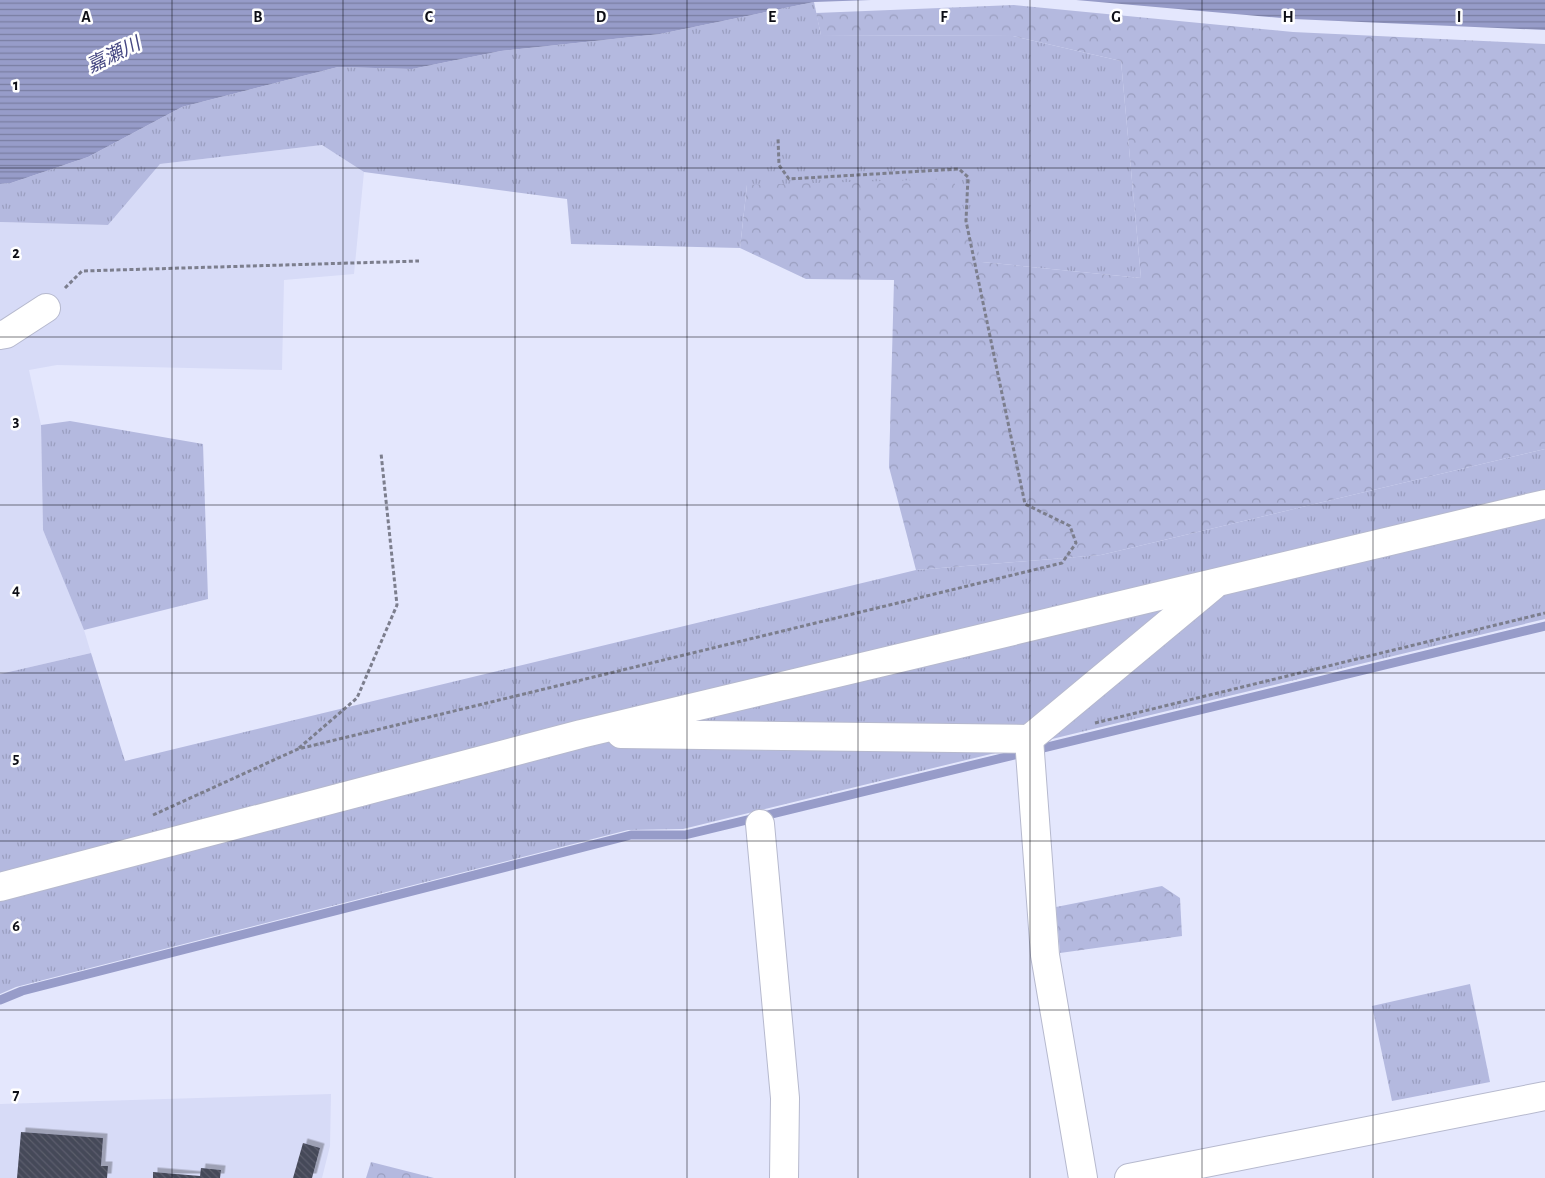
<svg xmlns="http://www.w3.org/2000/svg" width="1545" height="1178" font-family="'Alegreya Sans','Noto Sans JP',sans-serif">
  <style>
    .built { fill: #d7dbf7 }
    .grass { fill: url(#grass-tufts) }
    .forest { fill: url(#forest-crowns) }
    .water { fill: url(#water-rules) }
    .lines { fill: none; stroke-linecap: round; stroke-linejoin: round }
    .stream { stroke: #979cc9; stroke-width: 9 }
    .building { fill: url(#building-back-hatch); filter: url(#shadow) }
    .minor-casing { stroke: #b6b9ce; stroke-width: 30 }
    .path { stroke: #7c7e8d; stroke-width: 3; stroke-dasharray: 4 2.5; stroke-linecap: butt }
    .minor { stroke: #fff; stroke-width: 28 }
    .grid { fill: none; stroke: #0e0f16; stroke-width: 1; stroke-opacity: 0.55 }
    .labels { text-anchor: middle; stroke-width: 5; stroke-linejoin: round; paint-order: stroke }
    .water-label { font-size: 19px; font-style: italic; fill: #454782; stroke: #fff }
    .grid-label { font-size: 16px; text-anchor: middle; font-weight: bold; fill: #0e0f16; stroke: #fff; stroke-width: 5; stroke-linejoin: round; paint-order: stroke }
  </style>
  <defs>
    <pattern id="grass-tufts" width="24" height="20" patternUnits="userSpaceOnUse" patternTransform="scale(1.25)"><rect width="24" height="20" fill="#b4b9df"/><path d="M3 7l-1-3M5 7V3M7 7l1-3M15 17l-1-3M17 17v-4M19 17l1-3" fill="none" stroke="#9a9ebf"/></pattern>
    <pattern id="forest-crowns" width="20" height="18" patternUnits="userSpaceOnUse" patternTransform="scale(1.25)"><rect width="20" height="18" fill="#b4b9df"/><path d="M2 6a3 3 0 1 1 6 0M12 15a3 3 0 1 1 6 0" fill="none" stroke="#9a9ebf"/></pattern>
    <pattern id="water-rules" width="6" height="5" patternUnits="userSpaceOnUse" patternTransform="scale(1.25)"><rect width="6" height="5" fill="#979cc9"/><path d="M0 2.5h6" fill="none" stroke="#7a7ea2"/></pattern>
    <pattern id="building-back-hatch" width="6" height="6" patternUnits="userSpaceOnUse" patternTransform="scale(1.25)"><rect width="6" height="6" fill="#454859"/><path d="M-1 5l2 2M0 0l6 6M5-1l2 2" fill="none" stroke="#5c5e6c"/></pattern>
    <filter id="shadow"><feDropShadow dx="4.5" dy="-4.5" stdDeviation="0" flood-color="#0004"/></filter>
  </defs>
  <rect width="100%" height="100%" fill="#e4e7fd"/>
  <g class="built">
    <path d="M322,145L364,172L354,274L284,280L282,370L57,365L29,370L41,425L43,530L84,630L91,653L0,674V222L108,225L160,164Z"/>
    <path d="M331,1094L330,1146L322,1178H0V1104Z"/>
  </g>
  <g class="grass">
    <path d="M814,2L821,35L1013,36L1121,61L1141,278L982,262L747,185L740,248L571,244L567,199L364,172L322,145L160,164L108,225L0,222V184L11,183L88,157L182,107L338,67L412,69L501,51L660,34Z"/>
    <path d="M70,421L203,444L208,599L84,630L43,530L41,425Z"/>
    <path d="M1545,449V619L683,829L628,830L16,987L0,994V674L91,653L125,761L916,570L1101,555Z"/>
    <path d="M1470,984L1490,1082L1392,1101L1372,1006Z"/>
  </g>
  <g class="forest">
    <path d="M1014,5L1293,32L1545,44V449L1101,555L916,570L889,467L894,280L806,279L740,248L747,185L953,179L982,262L1141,278L1121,61L1013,36L821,35L816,13Z"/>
    <path d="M1162,886L1180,898L1182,936L1060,953L1056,907Z"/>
    <path d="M371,1162L434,1178H366Z"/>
  </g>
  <g class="water">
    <path d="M0,0H871L814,2L660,34L501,51L412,69L338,67L182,107L88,157L11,183L0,184Z"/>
    <path d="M1076,0H1545V30L1293,19Z"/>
  </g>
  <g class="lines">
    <path class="stream" d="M0,1000L22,991L631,835H685L1545,626"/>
  </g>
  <g class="building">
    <path d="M21,1132L103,1138L101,1166H108L107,1178H17Z"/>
    <path d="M303,1143L320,1148L312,1178H293Z"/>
    <path d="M201,1168L221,1170L220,1178H153V1172L200,1176Z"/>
  </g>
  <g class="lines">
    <defs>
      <g id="minor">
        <path d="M0,335L6,334L46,308"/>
        <path d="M621,734L1029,739L1213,586"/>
        <path d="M1029,739L1045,955L1083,1178"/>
        <path d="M760,824L785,1098L784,1178"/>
        <path d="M0,887L581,734L1545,504"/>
        <path d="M1129,1178L1545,1096"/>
      </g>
    </defs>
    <use href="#minor" class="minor-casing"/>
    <g class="path">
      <path d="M65,288L82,271L419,261"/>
      <path d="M1095,723L1545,613"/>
      <path d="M299,748L357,698L397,605L381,453"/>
      <path d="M153,815L298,749L1062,563L1076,543L1070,526L1025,504L966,221L968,177L959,169L789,179L779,165L778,138"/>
    </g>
    <use href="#minor" class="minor"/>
  </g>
  <path class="grid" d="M172,0V1178M343,0V1178M515,0V1178M687,0V1178M858,0V1178M1030,0V1178M1202,0V1178M1373,0V1178M0,168H1545M0,337H1545M0,505H1545M0,673H1545M0,841H1545M0,1010H1545"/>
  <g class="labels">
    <g class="water-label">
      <text transform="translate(113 54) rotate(-26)" y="7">嘉瀬川</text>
    </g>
  </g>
  <g class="grid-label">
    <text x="86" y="22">A</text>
    <text x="258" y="22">B</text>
    <text x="429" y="22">C</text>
    <text x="601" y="22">D</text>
    <text x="772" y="22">E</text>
    <text x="944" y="22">F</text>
    <text x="1116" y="22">G</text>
    <text x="1288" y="22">H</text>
    <text x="1459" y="22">I</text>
    <text x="16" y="90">1</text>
    <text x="16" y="258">2</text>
    <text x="16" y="426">3</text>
    <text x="16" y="595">4</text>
    <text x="16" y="763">5</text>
    <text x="16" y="931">6</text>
    <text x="16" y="1100">7</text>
  </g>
</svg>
